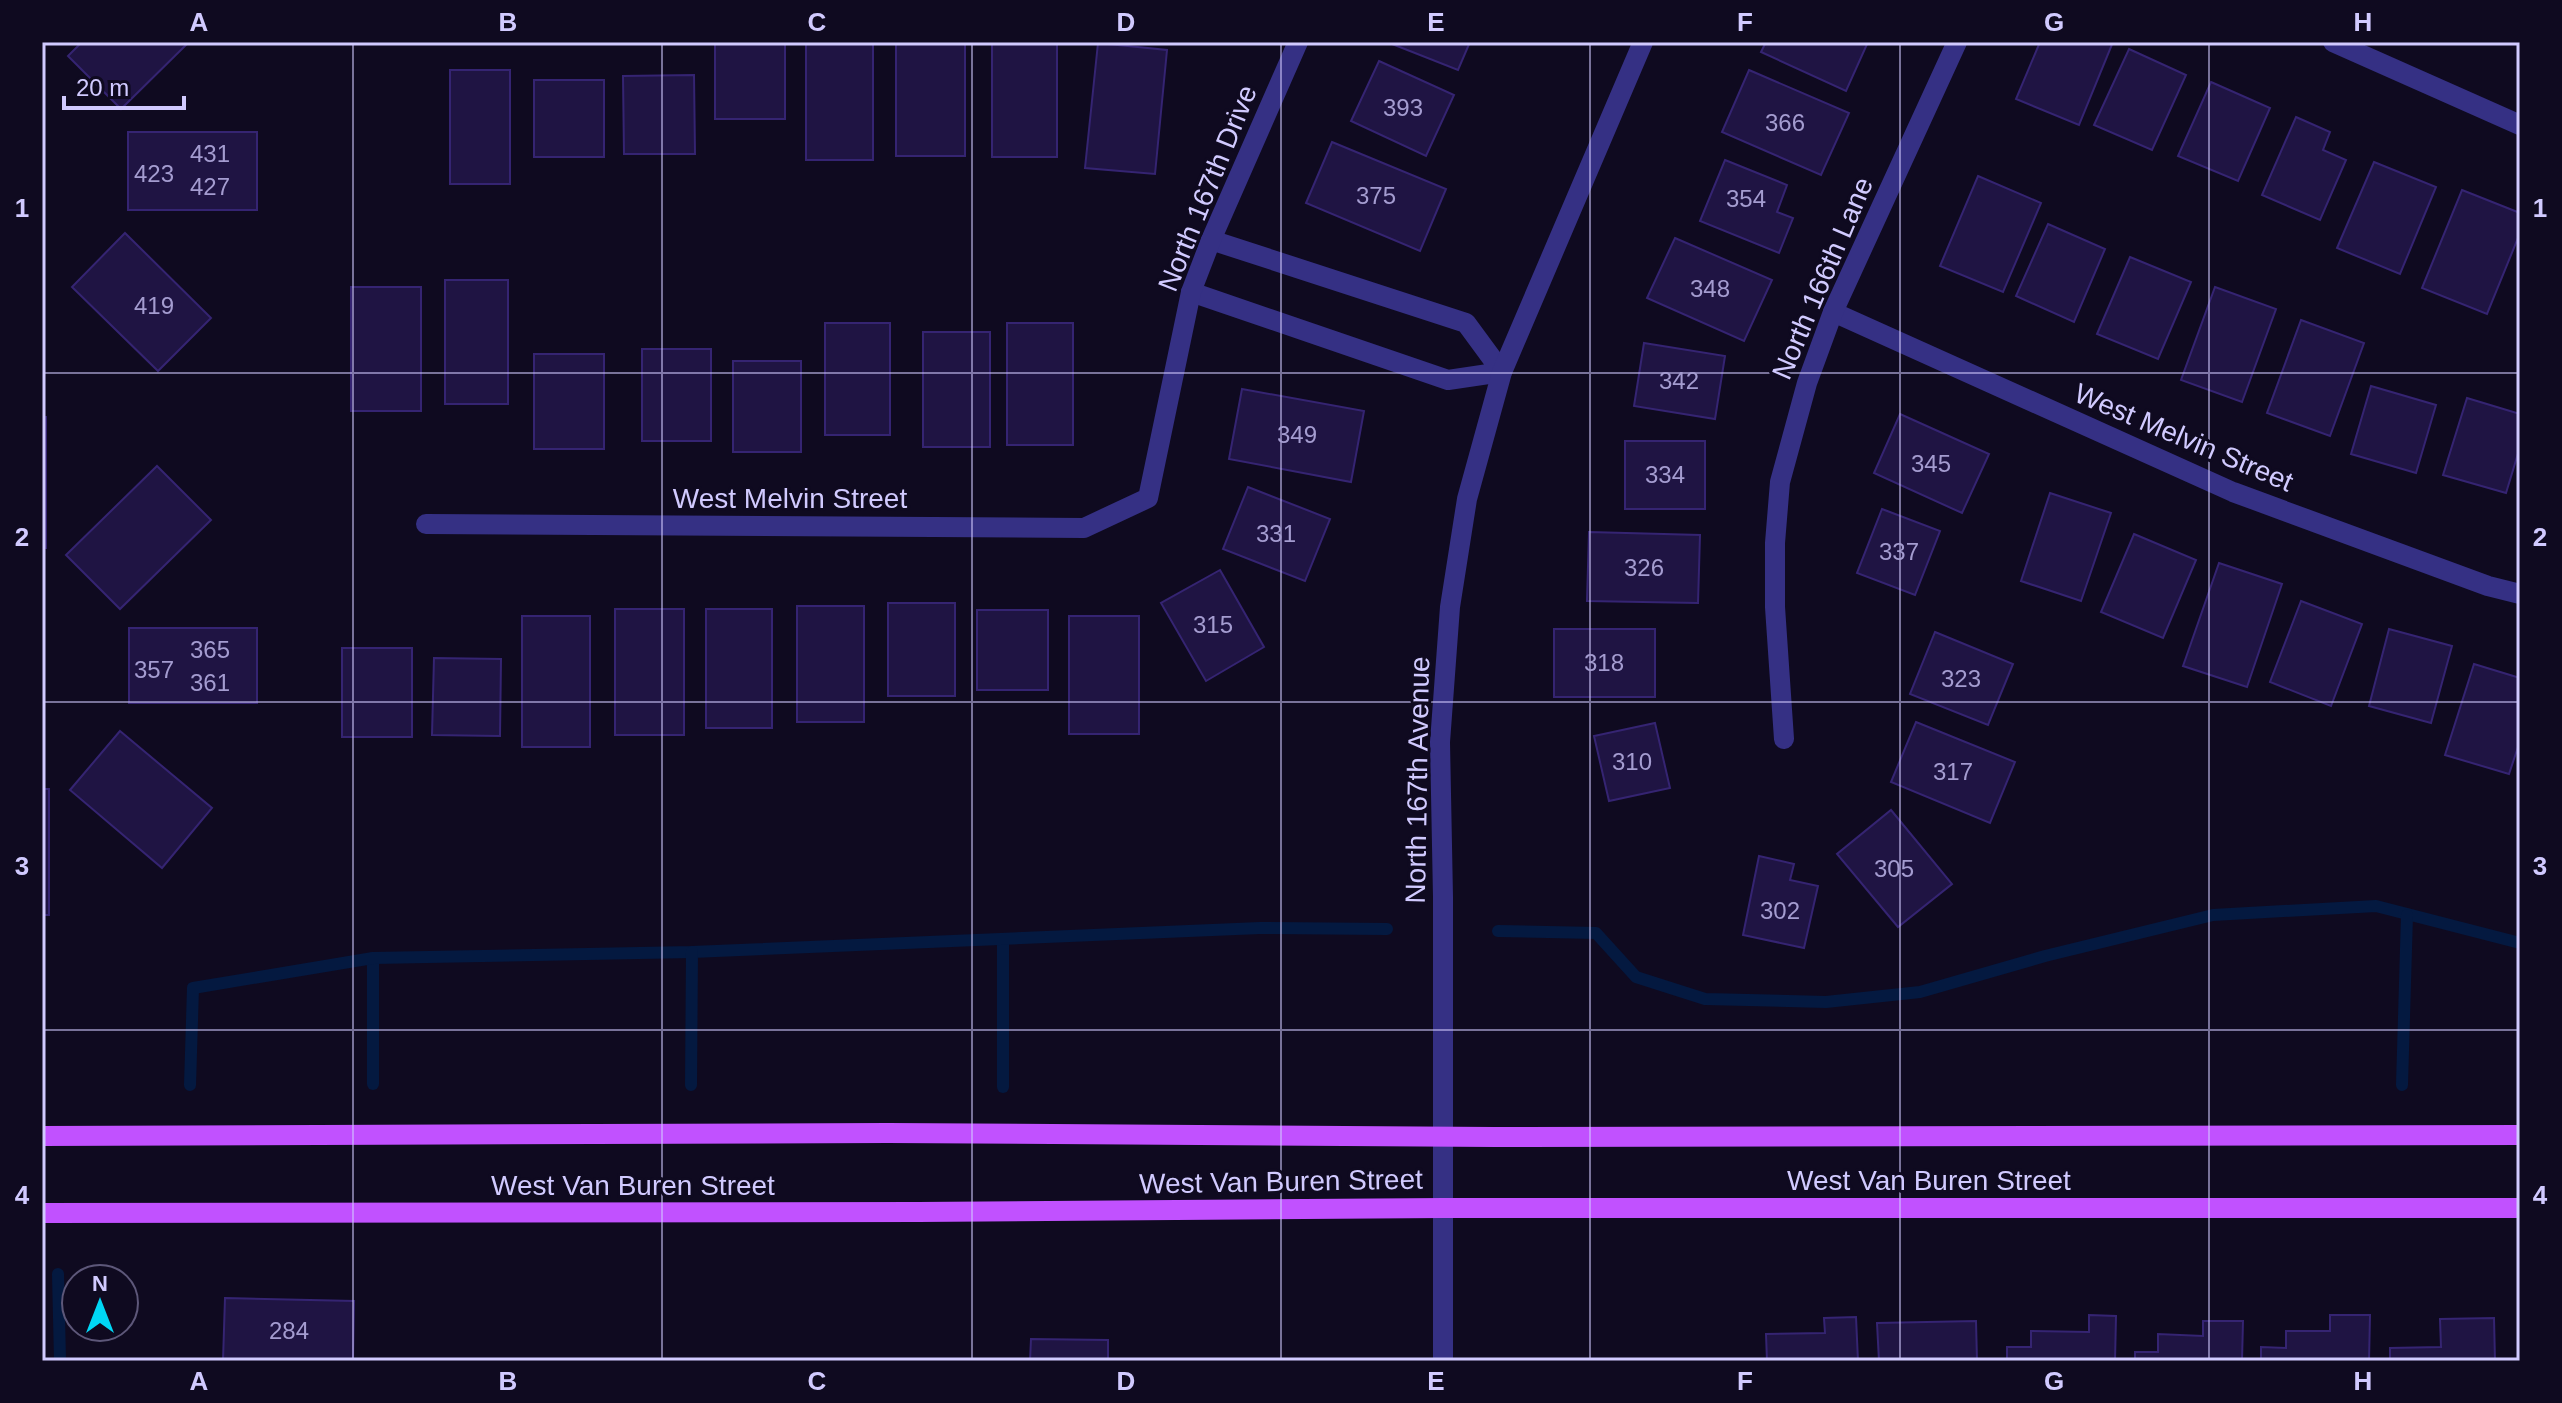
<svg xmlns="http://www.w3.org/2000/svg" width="2562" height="1403" font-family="Arial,sans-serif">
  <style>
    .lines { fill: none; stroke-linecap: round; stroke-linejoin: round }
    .stream { stroke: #041940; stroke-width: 12 }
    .building { fill: #1f1443; stroke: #352472; stroke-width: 2 }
    .minor { stroke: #353084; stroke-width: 20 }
    .tertiary { stroke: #353084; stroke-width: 20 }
    .primary { stroke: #c151ff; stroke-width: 20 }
    .grid { fill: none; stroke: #d1caff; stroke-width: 2; stroke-opacity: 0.55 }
    .labels { text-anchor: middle; stroke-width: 6; stroke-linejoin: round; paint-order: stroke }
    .number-label { font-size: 24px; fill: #a49cd0 }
    .street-label { font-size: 28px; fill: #d1caff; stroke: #0f0a20 }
    .neatline { fill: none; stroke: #d1caff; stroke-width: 3 }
    .grid-label { font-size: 26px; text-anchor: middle; font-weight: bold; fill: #d1caff }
  </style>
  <rect width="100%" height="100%" fill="#0f0a20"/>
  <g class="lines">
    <g class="stream">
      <path d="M1498,931L1596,933L1636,977L1705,999L1826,1002L1920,992L2045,956L2213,915L2376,906L2520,943"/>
      <path d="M1003,940V1087"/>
      <path d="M373,958V1084"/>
      <path d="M190,1085L193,988L373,958L692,952L1260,928L1387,929"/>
      <path d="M691,1085L692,952"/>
      <path d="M2402,1085L2407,915"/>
      <path d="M58,1274L60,1360"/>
    </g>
  </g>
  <g class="building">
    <path d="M82,42H189L121,109L68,56Z"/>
    <rect x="806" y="42" width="67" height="118"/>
    <rect x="896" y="42" width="69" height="114"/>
    <rect x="992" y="42" width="65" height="115"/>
    <path d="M1387,42H1470L1458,70Z"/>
    <path d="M1766,42H1868L1846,91L1761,52Z"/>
    <path d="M2040,42H2113L2079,125L2016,99Z"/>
    <rect x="715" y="43" width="70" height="76"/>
    <path d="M1098,43L1167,50L1155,174L1085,168Z"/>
    <path d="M2129,49L2186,75L2152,150L2094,125Z"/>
    <path d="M1379,61L1454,95L1426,156L1351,121Z"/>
    <rect x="450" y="70" width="60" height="114"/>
    <path d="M1749,70L1849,113L1821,175L1722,132Z"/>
    <path d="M694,75L695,154H624L623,76Z"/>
    <rect x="534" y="80" width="70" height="77"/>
    <path d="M2211,82L2270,108L2238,181L2178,156Z"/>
    <path d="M2296,117L2330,132L2323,150L2346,160L2320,220L2262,195Z"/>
    <rect x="128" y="132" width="129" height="78"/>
    <path d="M1332,142L1446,189L1420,251L1306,203Z"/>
    <path d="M1725,160L1787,185L1777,212L1793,218L1779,253L1700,221Z"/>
    <path d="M2374,162L2436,187L2400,274L2337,248Z"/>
    <path d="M1978,176L2041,203L2003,292L1940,266Z"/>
    <path d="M2462,190L2520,213V233L2487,314L2422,288Z"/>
    <path d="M2048,224L2105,249L2074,322L2016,296Z"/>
    <path d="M125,233L211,318L158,371L72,287Z"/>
    <path d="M1675,238L1772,280L1744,341L1647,298Z"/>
    <path d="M2130,257L2191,282L2158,359L2097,334Z"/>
    <rect x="445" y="280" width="63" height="124"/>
    <rect x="351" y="287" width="70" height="124"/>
    <path d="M2215,287L2276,309L2242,402L2181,380Z"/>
    <path d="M2301,320L2364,343L2330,436L2267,413Z"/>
    <rect x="825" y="323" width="65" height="112"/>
    <rect x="1007" y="323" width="66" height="122"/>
    <rect x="923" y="332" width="67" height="115"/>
    <path d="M1644,343L1725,356L1715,419L1634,406Z"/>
    <rect x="642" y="349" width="69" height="92"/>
    <rect x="534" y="354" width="70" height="95"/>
    <rect x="733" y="361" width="68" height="91"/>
    <path d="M2371,386L2436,405L2416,473L2351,454Z"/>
    <path d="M1242,389L1364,411L1351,482L1229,459Z"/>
    <path d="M2467,398L2520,414V447L2506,493L2443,475Z"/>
    <path d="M1900,414L1989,454L1962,513L1874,473Z"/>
    <rect x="42" y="417" width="4" height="131"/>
    <rect x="1625" y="441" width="80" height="68"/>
    <path d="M157,466L211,520L120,609L66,555Z"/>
    <path d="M1248,487L1330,519L1305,581L1223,549Z"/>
    <path d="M2050,493L2111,513L2081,601L2021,581Z"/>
    <path d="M1882,509L1940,531L1915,595L1857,573Z"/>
    <path d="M1589,532L1700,535L1698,603L1587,601Z"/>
    <path d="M2134,534L2196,560L2163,638L2101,612Z"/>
    <path d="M2219,563L2282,584L2247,687L2183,666Z"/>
    <path d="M1220,570L1264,647L1206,681L1161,603Z"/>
    <path d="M2301,601L2362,624L2331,706L2270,682Z"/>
    <rect x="888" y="603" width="67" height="93"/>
    <rect x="797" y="606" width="67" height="116"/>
    <rect x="615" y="609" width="69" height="126"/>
    <rect x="706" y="609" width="66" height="119"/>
    <rect x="977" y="610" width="71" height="80"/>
    <rect x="522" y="616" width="68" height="131"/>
    <rect x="1069" y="616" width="70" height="118"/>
    <rect x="129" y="628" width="128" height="75"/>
    <rect x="1554" y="629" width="101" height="68"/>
    <path d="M2389,629L2452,646L2431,723L2369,706Z"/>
    <path d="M1935,632L2013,664L1988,725L1910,694Z"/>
    <rect x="342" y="648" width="70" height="89"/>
    <path d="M434,658L501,659L500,736L432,735Z"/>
    <path d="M2474,664L2520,678V741L2509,774L2445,755Z"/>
    <path d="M1916,722L2015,762L1990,823L1891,782Z"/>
    <path d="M1655,723L1670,788L1609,801L1594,736Z"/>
    <path d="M120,731L212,808L162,868L70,790Z"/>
    <rect x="42" y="789" width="7" height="126"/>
    <path d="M1891,810L1952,884L1898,927L1837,854Z"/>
    <path d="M1759,856L1794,864L1790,880L1818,886L1804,948L1743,935Z"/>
    <path d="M225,1298L354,1301L353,1361H223Z"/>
    <path d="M2089,1315L2116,1316L2115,1361H2007V1347H2031V1331L2089,1332Z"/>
    <path d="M2330,1315H2370L2369,1361H2261V1347L2286,1348V1331H2330Z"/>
    <path d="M1856,1317L1858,1361H1767L1766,1334L1825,1333L1824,1318Z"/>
    <path d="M2494,1318L2495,1361H2390V1348L2441,1347L2440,1319Z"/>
    <path d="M1976,1321L1977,1361H1879L1877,1323Z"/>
    <path d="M2203,1321H2243L2242,1361H2135V1352H2158V1334L2203,1336Z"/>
    <path d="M1031,1339L1108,1340V1361H1030Z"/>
  </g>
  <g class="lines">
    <g class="minor">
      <path d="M2333,42L2520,125"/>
      <path d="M1191,292L1448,380L1502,372L1466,323L1211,240"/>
      <path d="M1833,312L2233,492L2488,586L2520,594"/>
      <path d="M426,524L1084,528L1148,498L1191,292L1211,240L1298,42"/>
      <path d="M1784,739L1775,607V543L1780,482L1807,383L1833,312L1957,42"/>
    </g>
    <path class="tertiary" d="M1443,1361V897L1440,742L1450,607L1467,499L1502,372L1643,42"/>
    <g class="primary">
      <path d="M42,1136L888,1133L1494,1137L2520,1135"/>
      <path d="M42,1213L918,1212L1443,1208H2520"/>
    </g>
  </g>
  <path class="grid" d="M353,42V1361M662,42V1361M972,42V1361M1281,42V1361M1590,42V1361M1900,42V1361M2209,42V1361M42,373H2520M42,702H2520M42,1030H2520"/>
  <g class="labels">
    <g class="number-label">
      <text x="1403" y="116">393</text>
      <text x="1785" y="131">366</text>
      <text x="210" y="162">431</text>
      <text x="154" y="182">423</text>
      <text x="210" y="195">427</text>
      <text x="1376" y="204">375</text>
      <text x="1746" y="207">354</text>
      <text x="1710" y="297">348</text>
      <text x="154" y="314">419</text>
      <text x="1679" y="389">342</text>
      <text x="1297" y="443">349</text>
      <text x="1931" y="472">345</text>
      <text x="1665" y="483">334</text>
      <text x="1276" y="542">331</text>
      <text x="1899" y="560">337</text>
      <text x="1644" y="576">326</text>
      <text x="1213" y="633">315</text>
      <text x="210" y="658">365</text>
      <text x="1604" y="671">318</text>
      <text x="154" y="678">357</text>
      <text x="1961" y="687">323</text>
      <text x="210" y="691">361</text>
      <text x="1632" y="770">310</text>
      <text x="1953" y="780">317</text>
      <text x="1894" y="877">305</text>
      <text x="1780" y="919">302</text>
      <text x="289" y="1339">284</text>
    </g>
    <g class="street-label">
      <text transform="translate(1207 188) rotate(-68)" y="10">North 167th Drive</text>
      <text transform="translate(1822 278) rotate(-67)" y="10">North 166th Lane</text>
      <text transform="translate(2184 437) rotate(23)" y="10">West Melvin Street</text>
      <text x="790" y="508">West Melvin Street</text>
      <text transform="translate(1417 780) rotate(-89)" y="10">North 167th Avenue</text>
      <text x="1929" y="1190">West Van Buren Street</text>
      <text transform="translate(1281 1181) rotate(-1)" y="10">West Van Buren Street</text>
      <text x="633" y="1195">West Van Buren Street</text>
    </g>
  </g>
  <rect width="2562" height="1403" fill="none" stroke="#0f0a20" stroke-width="88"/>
  <g transform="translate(100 1303)"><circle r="38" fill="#0f0a20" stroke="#5d5779" stroke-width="2"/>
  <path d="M0-6L14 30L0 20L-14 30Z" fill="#00d7f5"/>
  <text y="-12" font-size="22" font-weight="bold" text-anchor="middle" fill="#d1caff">N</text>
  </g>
  <path d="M64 96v12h120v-12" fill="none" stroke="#d1caff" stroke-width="4"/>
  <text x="76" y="96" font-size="24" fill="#d1caff" stroke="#0f0a20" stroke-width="6" paint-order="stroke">20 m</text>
  <rect x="44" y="44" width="2474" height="1315" class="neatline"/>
  <g class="grid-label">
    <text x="199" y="31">A</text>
    <text x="508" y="31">B</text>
    <text x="817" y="31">C</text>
    <text x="1126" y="31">D</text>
    <text x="1436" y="31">E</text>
    <text x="1745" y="31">F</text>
    <text x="2054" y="31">G</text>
    <text x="2363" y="31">H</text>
    <text x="22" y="217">1</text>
    <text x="2540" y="217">1</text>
    <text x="22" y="546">2</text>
    <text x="2540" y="546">2</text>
    <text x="22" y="875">3</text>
    <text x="2540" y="875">3</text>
    <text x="22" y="1204">4</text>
    <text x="2540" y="1204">4</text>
    <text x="199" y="1390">A</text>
    <text x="508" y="1390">B</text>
    <text x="817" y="1390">C</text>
    <text x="1126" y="1390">D</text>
    <text x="1436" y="1390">E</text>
    <text x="1745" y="1390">F</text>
    <text x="2054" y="1390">G</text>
    <text x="2363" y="1390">H</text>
  </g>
</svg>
